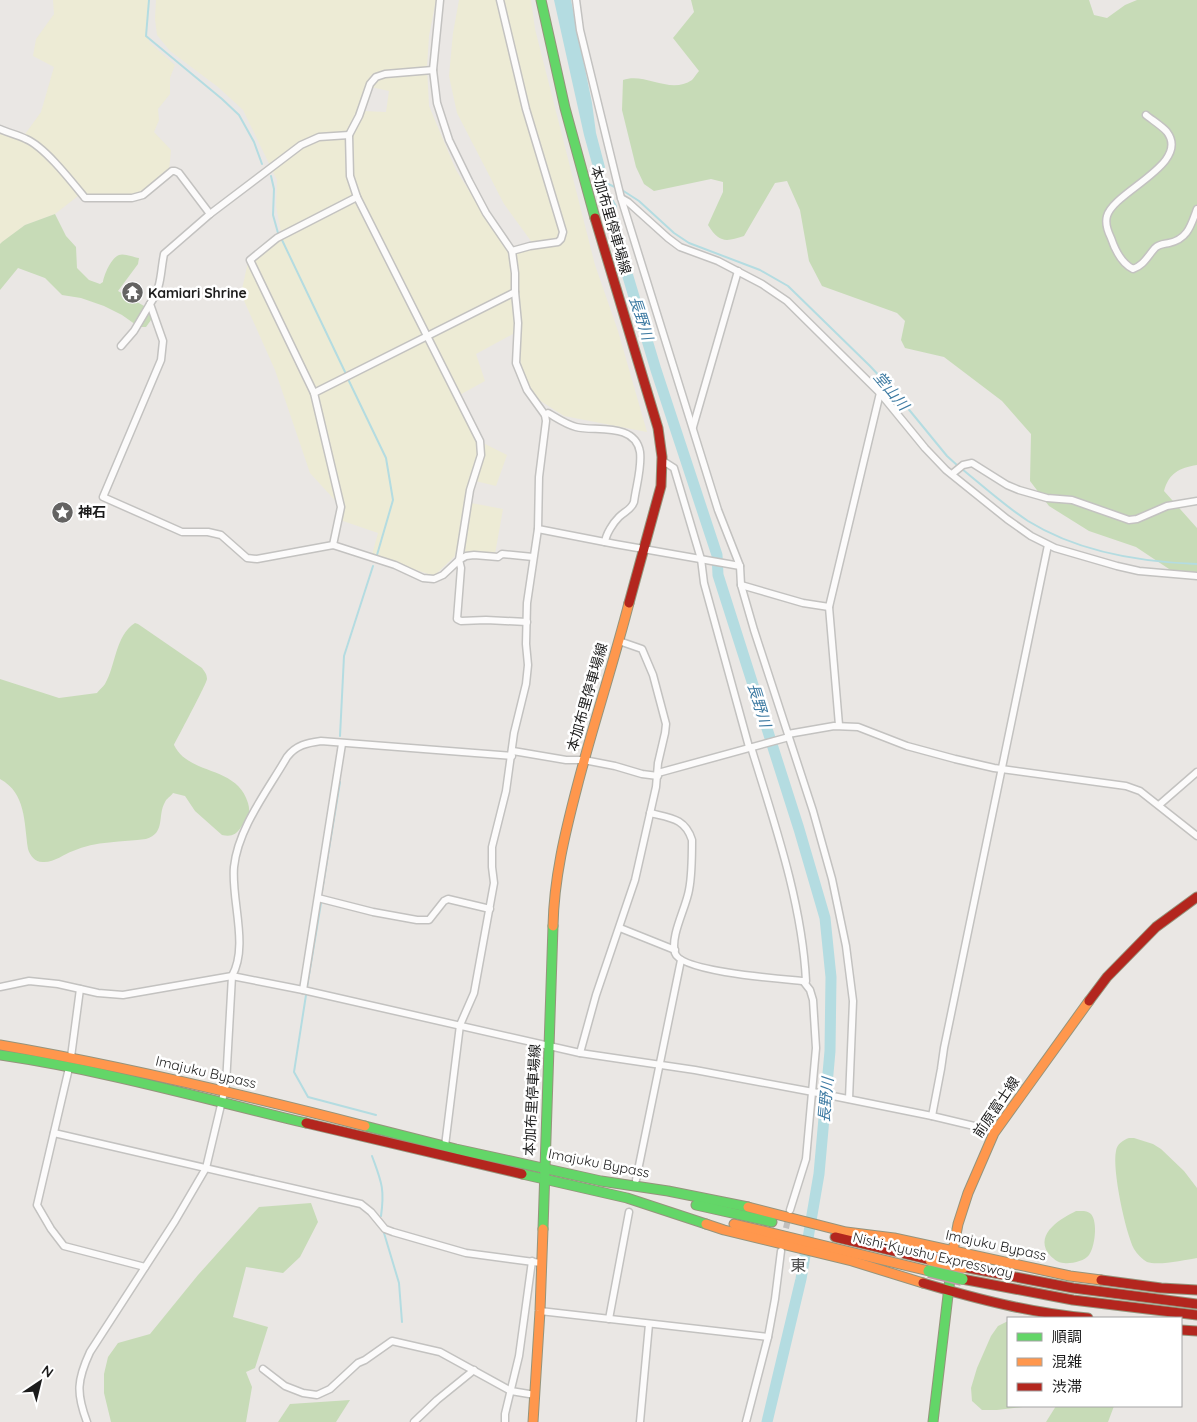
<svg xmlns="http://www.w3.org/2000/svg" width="1197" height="1422" font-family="Quicksand,'Noto Sans JP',sans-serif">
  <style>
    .farmland { fill: #edebd5; fill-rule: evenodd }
    .forest { fill: #c7dbb7 }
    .water { fill: #b4dce1 }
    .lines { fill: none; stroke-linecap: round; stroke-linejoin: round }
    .stream { stroke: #b4dce1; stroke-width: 2 }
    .river { stroke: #b4dce1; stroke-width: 11 }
    .street-tunnel { stroke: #c1bebc; stroke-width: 6; stroke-dasharray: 6 3; stroke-linecap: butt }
    .street-casing { stroke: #c3c2c0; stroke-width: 9 }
    .fast-casing { stroke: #95947c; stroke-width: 11 }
    .slow-casing { stroke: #95947c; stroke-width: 11 }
    .jam-casing { stroke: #95947c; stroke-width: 11 }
    .street { stroke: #fcfbfb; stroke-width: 6 }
    .fast { stroke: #63d668; stroke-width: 9 }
    .slow { stroke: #ff974d; stroke-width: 9 }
    .jam { stroke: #b3261e; stroke-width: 9 }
    .fast-bridge-casing { stroke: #c199a9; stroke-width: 14; stroke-linecap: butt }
    .slow-bridge-casing { stroke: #c199a9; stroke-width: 14; stroke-linecap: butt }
    .fast-bridge { stroke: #63d668; stroke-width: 11 }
    .slow-bridge { stroke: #ff974d; stroke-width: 11 }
    .labels { text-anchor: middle; stroke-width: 5; stroke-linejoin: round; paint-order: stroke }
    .street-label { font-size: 14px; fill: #1c1c1c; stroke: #fff }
    .poi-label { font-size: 14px; font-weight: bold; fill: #1c1c1c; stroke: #fff; text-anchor: start }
    .water-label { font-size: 15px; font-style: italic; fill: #3d7aa2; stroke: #fff }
    .quarter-label { font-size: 16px; fill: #4f4f4f; stroke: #fff }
  </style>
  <rect width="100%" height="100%" fill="#eae7e4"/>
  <g class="farmland">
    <path d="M53,0H150L147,34L150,43L175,65L170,78V94L158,109L159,120L154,132L171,150L169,171L137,196L119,194L98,198L92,196H78L55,214L25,225L0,244V130L23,137L41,112L54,67L33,56L36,39L54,14Z"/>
    <path d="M156,0H436L429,36L427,67L429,106L456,170L509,254L536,248L504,204L457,113L449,76L453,33L459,0H531L535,29L595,265L618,331L647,432L564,416L539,400L527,382L520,360V335L513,334L476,354L485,381L456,397L477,440L507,455L496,486L471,480L466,502L503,509L495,554L456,551L455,556L434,576L372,555L378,533L340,520L343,509L310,473L275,370L241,294L249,257L281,232L276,206L277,180L243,110L218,87L170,51L157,35L155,19ZM371,87L389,91L386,112L363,111Z"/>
  </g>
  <g class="forest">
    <path d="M691,0H1089L1094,15L1107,18L1125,5L1137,0H1197V465C1179,468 1169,473 1164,491L1197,528V574L1184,579L1136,547L1089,531L1049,506L1030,481L1031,434L1002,401L944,357L905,348L901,340L905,321L897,313L822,286L809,261L800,210L787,181L775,183L744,236C726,242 719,243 708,225L723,192V182L711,179L654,191L644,184L636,167L622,110L623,80C645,72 670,95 692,80C694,78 697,73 699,71L673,38L694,12Z"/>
    <path d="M55,214L66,236L76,247L77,268L89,280L100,284L103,282C104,275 111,258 119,255C124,253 133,257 139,258L138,264L118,291L151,310V320L146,327H139L122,315L104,306L81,298L62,295L45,278L18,268L0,290V244L2,242L25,225Z"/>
    <path d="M135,623L138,624L202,668C204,671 207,674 207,679C207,683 178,737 174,745C189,776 237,765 248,803C251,813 248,820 241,827C236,835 231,837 222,835L195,811L185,796L173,793C171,796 166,799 165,802C157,816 166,833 146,839C123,842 95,841 73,851C64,854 55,862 44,862C36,863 30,856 28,849C24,822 26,793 0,779V679L59,698L97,693C99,690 103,687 105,684C116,665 115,636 135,623Z"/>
    <path d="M1129,1138H1134L1153,1144L1161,1149L1184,1171L1197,1188V1258C1185,1260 1158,1266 1147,1262C1142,1259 1137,1254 1134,1249C1125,1231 1112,1169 1116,1151C1117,1144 1123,1140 1129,1138Z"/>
    <path d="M311,1203L318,1222L300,1257L283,1273L246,1267L233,1317L268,1327L255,1368L246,1372L252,1387L246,1422H111L104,1393V1374L108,1357L118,1343L150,1334L198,1275L259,1207Z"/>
    <path d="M1076,1211C1081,1211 1087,1210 1091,1214C1098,1222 1095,1247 1089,1255C1085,1261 1071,1264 1064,1263C1058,1263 1052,1258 1048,1253C1035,1233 1062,1218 1076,1211Z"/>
    <path d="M1008,1321V1406H1032L997,1410H982L972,1401L971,1388L977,1368L991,1336L998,1326Z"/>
    <path d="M350,1400L336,1422H278L290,1404Z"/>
    <path d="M1056,1406H1114L1108,1422H1046Z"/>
  </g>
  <path class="water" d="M554,0H571L592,103L596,133L605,167L603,174L609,192L617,206L615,216L620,220V223L614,224L612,215L605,211L584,135Z"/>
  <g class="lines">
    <g class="stream">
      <path d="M149,0L146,36L222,99L239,115L254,142L262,164"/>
      <path d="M271,176L274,189L273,215L278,233"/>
      <path d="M606,183L617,188"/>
      <path d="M622,190L639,201L674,233L689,243L760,270L788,286L870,366L897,395L947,456L958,466"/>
      <path d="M282,240L346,374"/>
      <path d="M348,379L386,458L393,500L377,555"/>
      <path d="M962,469C984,487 1005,506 1028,521C1078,552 1140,562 1197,564"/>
      <path d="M340,736L344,656L373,566"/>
      <path d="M322,891L340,782"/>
      <path d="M307,987L321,903"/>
      <path d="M306,995L294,1072L308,1097L376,1115"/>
      <path d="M372,1156C381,1181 385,1188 381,1216"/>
      <path d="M384,1233L399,1283L402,1322"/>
    </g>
    <path class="river" d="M605,200L656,370L717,555L718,575L799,829L825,918L831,977L830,1051L819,1174L801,1279L767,1422"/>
    <path class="street-tunnel" d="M784,1237L789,1215"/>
    <defs>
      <g id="street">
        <path d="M440,0L433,70L437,103L449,140L469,181L486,213L512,251L515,273V292L518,323L516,363L527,390L545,415L546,421L539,477L538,529L527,603L526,644L528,665L526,684L514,733L506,791L492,847V867L494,883L474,993L460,1025L445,1146"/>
        <path d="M500,0L526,109L563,232L561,239L558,242L530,246L512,251"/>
        <path d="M576,0L580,30L621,198L718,510L740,566L741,585L754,630L813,811L832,879L846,946L853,1001L849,1099"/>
        <path d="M433,70L385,74L376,77L370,84L359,116L349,135L350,176L357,197L480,441L481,455L470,490L459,560L461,568L457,619L461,621L486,620L527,622"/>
        <path d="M1146,115C1152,120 1162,126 1167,132C1191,164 1114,191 1107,216C1105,223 1108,232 1111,238C1115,250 1121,263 1133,269C1144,265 1147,257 1155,248C1159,244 1164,244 1169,243C1188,239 1191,225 1197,209"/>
        <path d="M0,129C9,133 18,135 26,139C45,147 72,182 85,198H132L143,195L172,171H175L179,173L210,214"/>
        <path d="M349,135L319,137L301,145L210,214L164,254C160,274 162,287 150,304L163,341L161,360L103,497L182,532H208L221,535L247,558L257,559L333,545L395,565L423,578L434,579L443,575L459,560L466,556L474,555L498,557L502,554L533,557"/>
        <path d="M621,198L628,202L668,238L680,247L718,261L762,284L787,301L880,393L925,448L946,470L1007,519L1031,536L1055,548L1117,566L1139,571L1197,576"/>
        <path d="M121,346L134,331L150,304"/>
        <path d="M314,393L515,292"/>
        <path d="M545,415L548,413C557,418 565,424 576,427C595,432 635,422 640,452C642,468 636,486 634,502C631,510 625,511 619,517C613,523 606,534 605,542"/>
        <path d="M693,427L738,271"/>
        <path d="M663,461L674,468L701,559L704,583L749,747"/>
        <path d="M952,474L963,465L972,463L1007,485L1019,490L1047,498L1072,500L1129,520L1137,519L1167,506L1197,501"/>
        <path d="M538,529L615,544L740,566"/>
        <path d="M333,545L341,507L314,393L250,260L277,238L357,197"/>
        <path d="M741,585L803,603L829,607"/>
        <path d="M839,725L829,607L880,393"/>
        <path d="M788,734L834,726L858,727L907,746L955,759L994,768L1126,786L1140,791L1197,836"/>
        <path d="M751,747C774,822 802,902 806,981H803"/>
        <path d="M513,751L566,760H584L615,766L642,774L658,776"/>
        <path d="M658,773L789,737"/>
        <path d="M1159,805L1197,772"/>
        <path d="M650,813C670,818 685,818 692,840C692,856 692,875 689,890C686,908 670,936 675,953C681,972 783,979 803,981"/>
        <path d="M318,898L373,912L417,920H429L444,901L448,899L490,909"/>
        <path d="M620,928L675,950"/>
        <path d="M0,987L29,981L58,984L98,993L123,995L232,976L303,990L580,1053L695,1070L813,1092L932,1116L991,1130L994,1133"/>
        <path d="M303,990L342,744"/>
        <path d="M580,1053L596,995L635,880L656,787L658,763L665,733L666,724L653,675L642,649L619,641"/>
        <path d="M71,1057L80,989"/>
        <path d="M69,1068L37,1205L51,1229L64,1246L145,1267"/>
        <path d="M932,1116L941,1069L944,1048L1048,545"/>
        <path d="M54,1133L361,1204L371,1212L385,1229L393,1232L466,1253L541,1263"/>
        <path d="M636,1180L681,960"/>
        <path d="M790,1210L806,1159L816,1048L813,1000L810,990L803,981"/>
        <path d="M540,1311L768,1337"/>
        <path d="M609,1319L629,1212"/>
        <path d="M263,1369L285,1386L303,1393L317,1395L330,1389L358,1363L365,1360L392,1341L440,1352L511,1391L535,1395"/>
        <path d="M87,1422C76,1393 77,1380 90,1352L175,1221L206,1168L226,1084L232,976C249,946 231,900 234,867C238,828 268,790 287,757C296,745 307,743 321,741L512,756"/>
        <path d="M414,1422L437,1400L474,1370"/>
        <path d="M505,1422V1414L519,1356L532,1261"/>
        <path d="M640,1422L649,1324"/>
        <path d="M746,1422L768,1337L775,1299L781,1251"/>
      </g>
      <g id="fast">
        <path d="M541,0L565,108L595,218"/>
        <path d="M0,1055C103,1070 205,1099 306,1123"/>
        <path d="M365,1126L456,1149L601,1181L668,1191L748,1207"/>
        <path d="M522,1174L627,1198L706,1224"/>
        <path d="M696,1205L772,1222"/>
        <path d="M543,1229L553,926"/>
        <path d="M933,1422L951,1270"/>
      </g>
      <g id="slow">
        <path d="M553,926C554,878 565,833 577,787C593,725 613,665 629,603"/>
        <path d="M0,1045C123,1066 244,1095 365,1126"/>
        <path d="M748,1207L846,1232L894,1238L1070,1276L1101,1280"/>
        <path d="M706,1224L724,1230L852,1261L923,1283"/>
        <path d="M734,1224L929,1271"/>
        <path d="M952,1256L958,1224L968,1193L994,1133L1089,1001"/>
        <path d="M533,1422L540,1311L543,1229"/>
      </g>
      <g id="jam">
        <path d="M595,218L658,428L662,457L661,486L629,603"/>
        <path d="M1089,1001L1107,977L1156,927L1197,897"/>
        <path d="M306,1123L522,1174"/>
        <path d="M835,1237L931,1260"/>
        <path d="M963,1267L1073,1288L1197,1304"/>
        <path d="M962,1279L1073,1300L1197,1315"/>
        <path d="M1101,1280L1161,1288L1197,1290"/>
        <path d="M923,1283C977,1299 1031,1313 1088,1318"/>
        <path d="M1181,1330L1197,1331"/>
      </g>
    </defs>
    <use href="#street" class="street-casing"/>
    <use href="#fast" class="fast-casing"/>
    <use href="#slow" class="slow-casing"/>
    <use href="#jam" class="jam-casing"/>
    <use href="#street" class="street"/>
    <use href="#fast" class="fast"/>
    <use href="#slow" class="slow"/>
    <use href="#jam" class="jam"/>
    <defs>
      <path id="fast-bridge" d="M929,1271L962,1279"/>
      <path id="slow-bridge" d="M931,1260L963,1267"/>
    </defs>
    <use href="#fast-bridge" class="fast-bridge-casing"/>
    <use href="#slow-bridge" class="slow-bridge-casing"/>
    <use href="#fast-bridge" class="fast-bridge"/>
    <use href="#slow-bridge" class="slow-bridge"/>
  </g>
  <defs>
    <symbol id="temple-disc" viewBox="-11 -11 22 22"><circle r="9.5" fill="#646362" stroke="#fff"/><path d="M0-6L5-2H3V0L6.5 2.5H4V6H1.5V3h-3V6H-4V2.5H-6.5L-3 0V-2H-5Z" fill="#fff"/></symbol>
    <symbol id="sight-disc" viewBox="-11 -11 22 22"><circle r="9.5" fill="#646362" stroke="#fff"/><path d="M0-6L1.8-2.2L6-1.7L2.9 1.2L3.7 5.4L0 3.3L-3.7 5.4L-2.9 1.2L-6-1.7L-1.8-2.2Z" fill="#fff"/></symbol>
  </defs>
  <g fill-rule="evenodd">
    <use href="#temple-disc" x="120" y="280" width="25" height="25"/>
    <use href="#sight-disc" x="50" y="500" width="25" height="25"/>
  </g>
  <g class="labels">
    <g class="street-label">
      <text transform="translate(611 220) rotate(74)" y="5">本加布里停車場線</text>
      <text transform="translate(587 697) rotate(-74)" y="5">本加布里停車場線</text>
      <text transform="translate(206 1072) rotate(13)" y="5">Imajuku Bypass</text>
      <text transform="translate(532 1100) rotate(-87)" y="5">本加布里停車場線</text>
      <text transform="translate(996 1107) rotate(-56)" y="5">前原富士線</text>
      <text transform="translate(599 1163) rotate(11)" y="5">Imajuku Bypass</text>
      <text transform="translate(996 1245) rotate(12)" y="5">Imajuku Bypass</text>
      <text transform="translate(933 1255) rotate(13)" y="5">Nishi-Kyushu Expressway</text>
    </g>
    <g class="poi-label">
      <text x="148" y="298">Kamiari Shrine</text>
      <text x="78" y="517">神石</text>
    </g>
    <g class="water-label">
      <text transform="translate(641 318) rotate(72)" y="5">長野川</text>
      <text transform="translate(891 391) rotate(50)" y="5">堂山川</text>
      <text transform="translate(759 705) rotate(73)" y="5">長野川</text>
      <text transform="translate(826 1100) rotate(-85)" y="5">長野川</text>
    </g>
    <g class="quarter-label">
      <text x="798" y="1271">東</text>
    </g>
  </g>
  <rect x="1007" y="1317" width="175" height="90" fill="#ffffff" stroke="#a4a4a4"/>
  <rect x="1017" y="1333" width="25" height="8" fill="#63d668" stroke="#a4a4a4"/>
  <text x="1052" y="1342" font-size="15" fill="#1c1c1c">順調</text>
  <rect x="1017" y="1358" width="25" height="8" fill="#ff974d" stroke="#a4a4a4"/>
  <text x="1052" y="1367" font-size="15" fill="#1c1c1c">混雑</text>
  <rect x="1017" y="1383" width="25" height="8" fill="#b3261e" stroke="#a4a4a4"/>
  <text x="1052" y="1392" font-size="15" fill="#1c1c1c">渋滞</text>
  <g transform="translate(40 1382) rotate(35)" stroke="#ffffff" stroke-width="4" paint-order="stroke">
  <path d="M0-4L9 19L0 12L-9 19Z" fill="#1c1c1c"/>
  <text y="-8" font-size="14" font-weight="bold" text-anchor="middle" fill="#1c1c1c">N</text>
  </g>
</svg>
